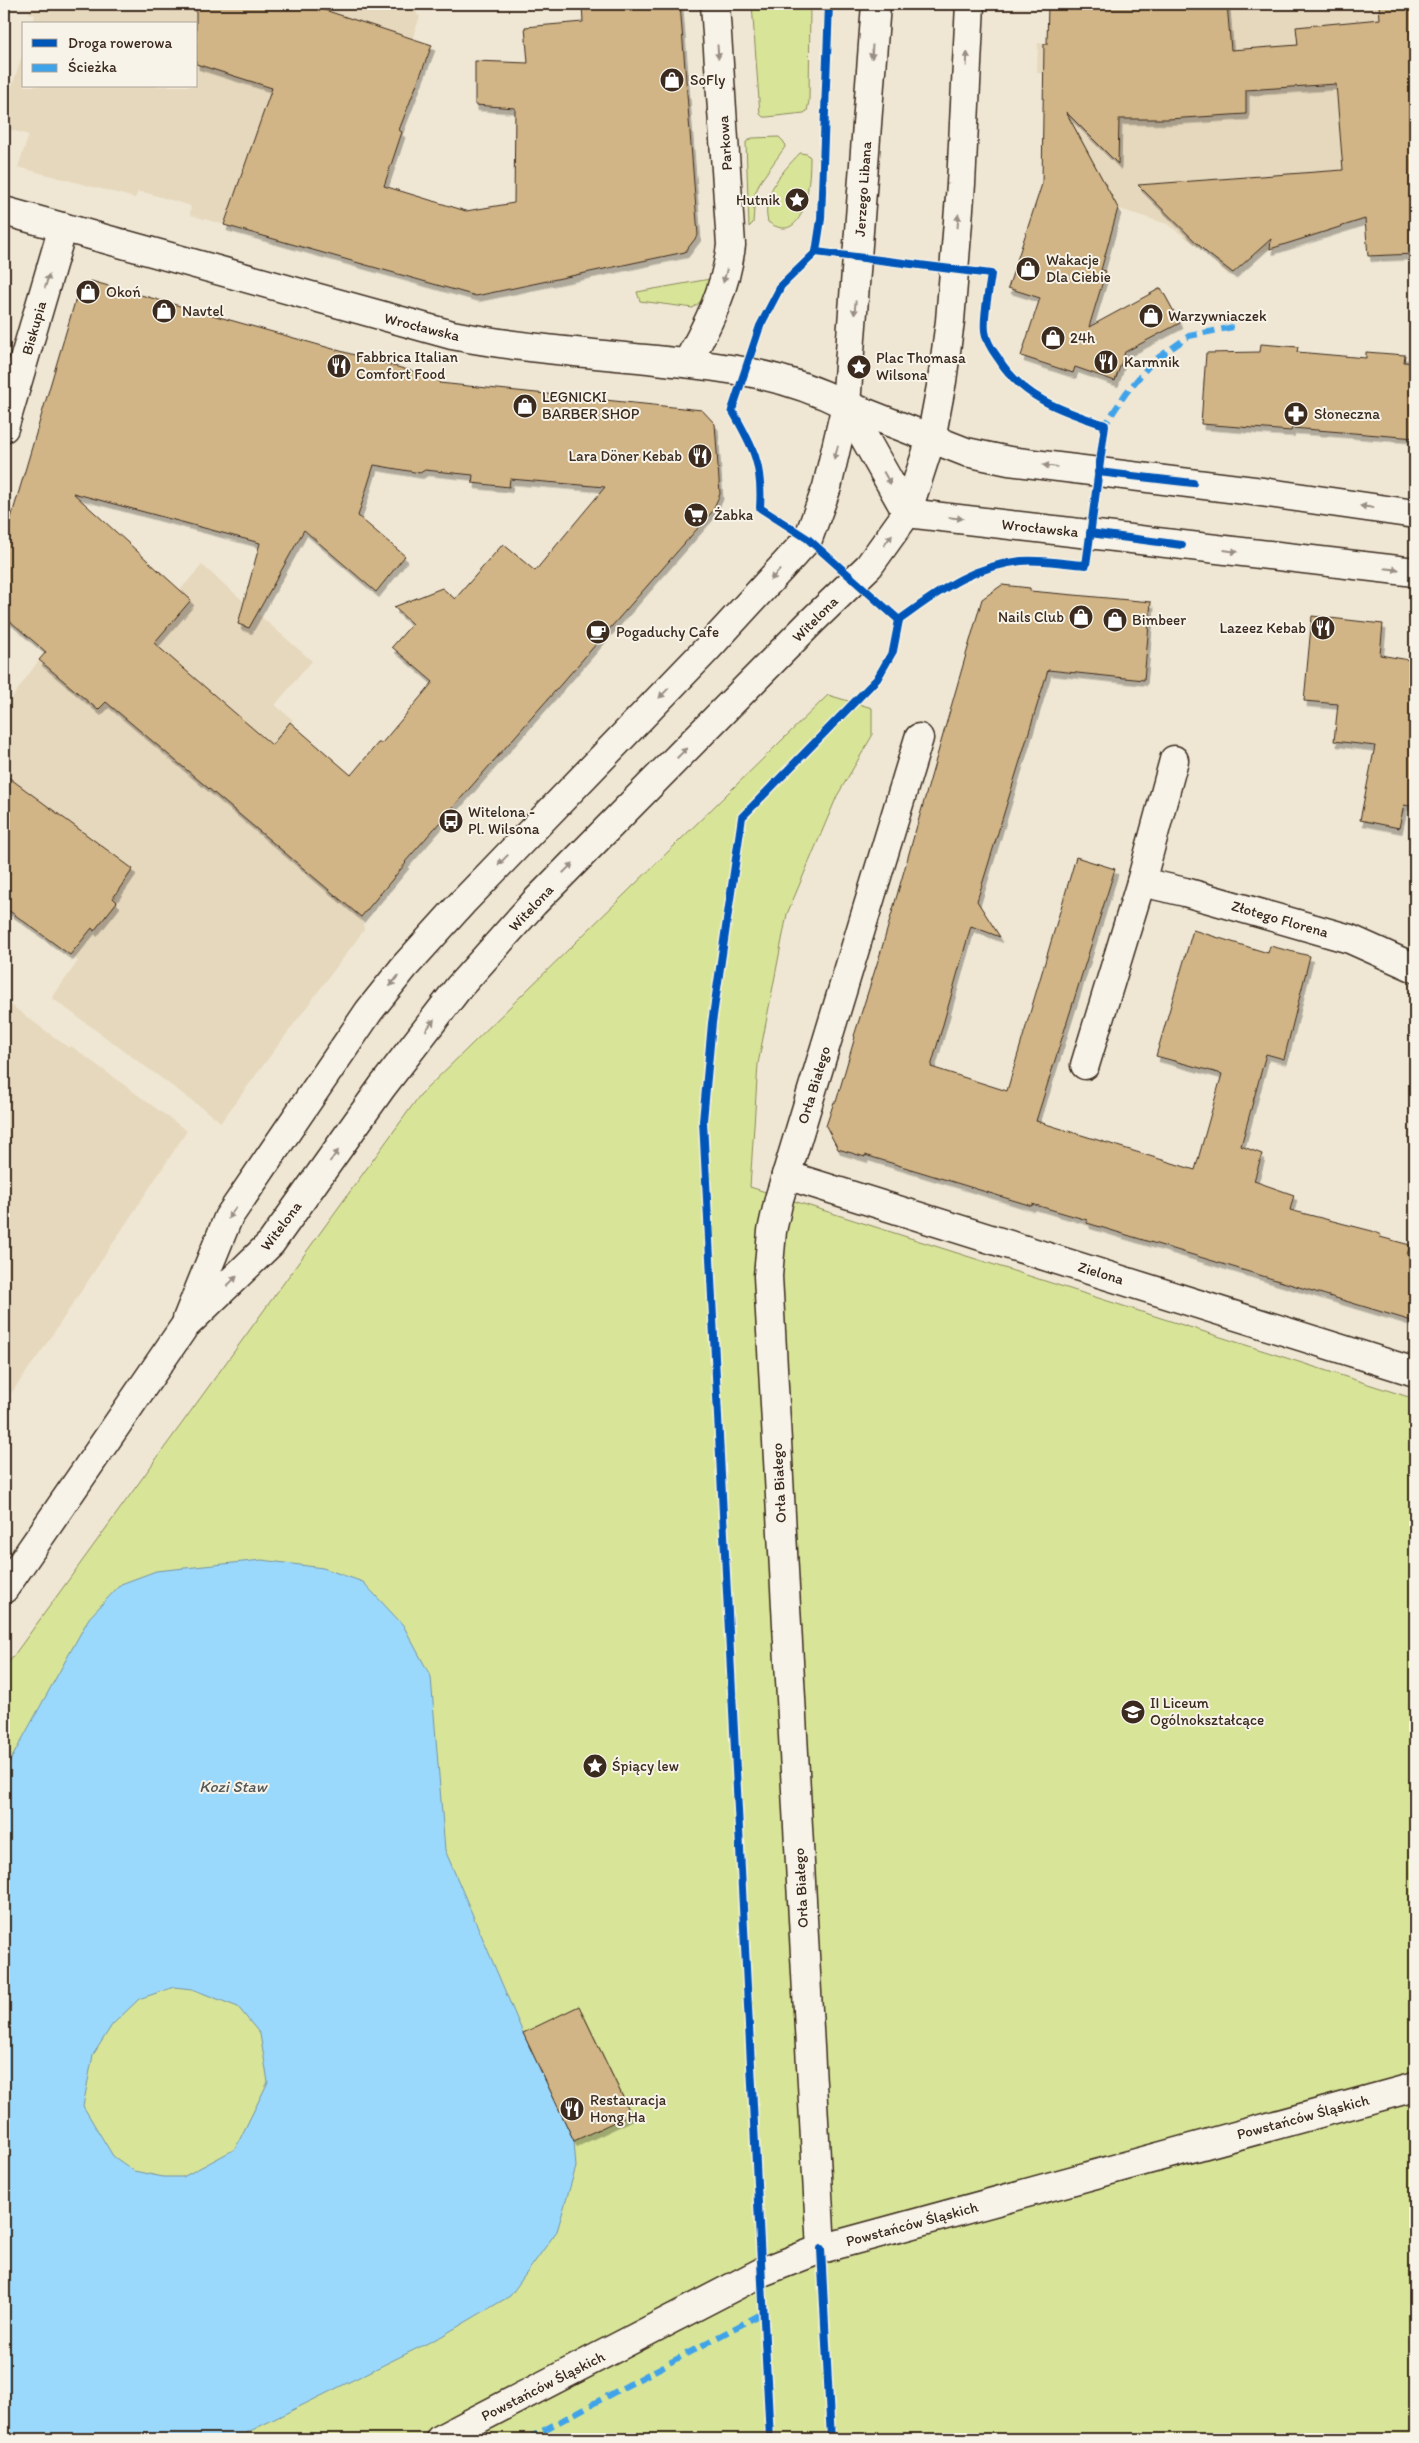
<svg xmlns="http://www.w3.org/2000/svg" width="1419" height="2443" font-family="Itim,sans-serif">
  <style>
    .built { fill: #e6d8bd }
    .green { fill: #d8e598; stroke: #8a885b }
    .water { fill: #9bd9fc; stroke: #7593a3; fill-rule: evenodd }
    .building { fill: #d1b586; stroke: #3b2a1e; fill-rule: evenodd; filter: url(#shadow) }
    .lines { fill: none; stroke-linecap: round; stroke-linejoin: round }
    .minor-casing { stroke: #3b2a1e; stroke-width: 31 }
    .tertiary-casing { stroke: #3b2a1e; stroke-width: 31 }
    .primary-casing { stroke: #3b2a1e; stroke-width: 31 }
    .minor { stroke: #f7f3e8; stroke-width: 28 }
    .tertiary { stroke: #f7f3e8; stroke-width: 28 }
    .primary { stroke: #f7f3e8; stroke-width: 28 }
    .quiet { stroke: #3fa3ea; stroke-width: 6; stroke-dasharray: 12 6; stroke-linecap: butt }
    .cycleway-casing { stroke: #f7f3e8; stroke-width: 11 }
    .cycleway { stroke: #0057b8; stroke-width: 8 }
    .oneway { fill: #998e83 }
    .labels { text-anchor: middle; stroke-width: 4; stroke-linejoin: round; paint-order: stroke }
    .poi-label { font-size: 15px; fill: #3b2a1e; stroke: #f7f3e8; text-anchor: start }
    .street-label { font-size: 15px; fill: #3b2a1e; stroke: #f7f3e8 }
    .water-label { font-size: 16px; font-style: italic; fill: #535656; stroke: #f7f3e8 }
  </style>
  <defs>
    <filter id="shadow"><feDropShadow dx="3" dy="5.5" stdDeviation="0" flood-color="#0004"/></filter>
  </defs>
  <rect width="100%" height="100%" fill="#efe7d4"/>
  <filter id="ink" filterUnits="userSpaceOnUse"><feTurbulence type="fractalNoise" baseFrequency=".02" numOctaves="2"/><feDisplacementMap in="SourceGraphic" scale="10" xChannelSelector="R" yChannelSelector="G"/><feConvolveMatrix kernelMatrix="1 2 1 2 8 2 1 2 1" color-interpolation-filters="sRGB"/></filter>
  <g filter="url(#ink)">
    <g class="built">
      <path d="M33,4H416L417,15L420,16L412,40L333,179L285,242L190,215L191,207L188,205L143,192H138L135,198L18,167L29,135L4,128V110L24,50V86H196V24H32L35,15L29,13Z"/>
      <path d="M1048,4H1415V254L1368,256L1365,220L1255,254L1229,276L1207,253L1167,224L1107,205L1042,148L1045,74L1037,73L1038,43L1047,44Z"/>
      <path d="M202,565L312,661L275,705L293,720L272,745L406,863L362,917L364,930L221,1122L52,998L78,961L4,907V709L39,660L179,591Z"/>
      <path d="M4,1000L69,1048L71,1046L187,1131L43,1349L4,1403Z"/>
    </g>
    <g class="green">
      <path d="M752,4H810L809,101L807,111L804,113L767,117H763L760,114Z"/>
      <path d="M779,137L784,142L785,147L760,182L755,194L753,223L749,227L746,142L752,138Z"/>
      <path d="M800,153L807,154L810,157C810,178 807,249 768,222C761,194 782,172 800,153Z"/>
      <path d="M710,279L702,300L693,308L640,301L637,292Z"/>
      <path d="M828,695L872,708V736L837,796L787,914L758,1064L750,1187L1415,1399V2439H4V1669L420,1095Z"/>
    </g>
    <path class="water" d="M262,1560L323,1568L363,1582L403,1625L431,1677L445,1850L523,2033L574,2141L576,2167L557,2231L510,2296L442,2336L234,2439H4V1772L89,1618L121,1584L156,1571ZM174,1987L192,1989L238,2007L260,2034L268,2082L235,2149L183,2177H163L134,2171L113,2156L83,2106L93,2055L112,2025L139,1999Z"/>
    <g class="building">
      <path d="M196,4H306L432,45L399,130L402,132L384,186L466,211L514,203L515,108L475,105V61L528,63L525,27L583,22L582,4H680L698,235L685,252L476,296L224,225L272,88L196,64Z"/>
      <path d="M1048,4H1227L1231,50L1298,45L1296,27L1380,19L1379,4H1415V254L1368,256L1365,219L1270,249L1271,239L1233,273L1207,253L1138,185L1343,170L1336,84L1246,90V114L1168,119H1119L1118,164L1066,112L1118,208L1101,270L1106,271L1089,327L1161,288L1180,323L1125,352L1115,381L1075,367L1073,373L1021,356L1040,298L1008,288L1042,184L1044,44H1047Z"/>
      <path d="M91,281L440,379L439,383L702,410L715,424L720,494L712,512L405,862L406,863L361,917L106,702L98,710L39,660L46,652L4,616V542L79,288ZM374,465L420,473L425,470L473,475L472,483L509,487L510,479L605,487L535,571L503,544L455,599L442,588L394,607L412,624L392,647L433,682L382,743H378L351,775L290,722L272,745L154,643L191,600L73,493L260,543L238,624L249,628L304,530L376,592L405,556L358,516Z"/>
      <path d="M1261,344L1298,347L1297,352L1331,355L1366,358V352L1405,355L1404,362L1415,363V438L1292,428L1291,431L1201,424L1206,353L1260,352Z"/>
      <path d="M1002,585L1030,588V591L1151,602L1144,680L1048,670L977,901L1000,937L971,926L931,1067L1007,1091L1076,857L1115,869L1036,1121L1195,1170L1222,1074L1156,1056L1193,930L1268,953L1270,946L1310,956L1284,1059L1266,1054L1241,1146L1262,1154L1254,1181L1294,1195L1290,1210L1372,1231L1381,1235L1380,1237L1410,1245L1407,1255L1415,1257V1322L1087,1223V1220L1032,1204V1206L865,1155V1157L838,1149L826,1126L834,1102H836L855,1037L854,1036L881,951L982,599Z"/>
      <path d="M1312,616L1383,624L1380,655L1415,661V807L1404,805L1399,828L1360,820L1375,746L1334,741L1338,704L1304,701Z"/>
      <path d="M4,774L133,869L113,898L117,902L94,931L92,928L70,955L4,907Z"/>
      <path d="M579,2006L631,2114L574,2141L523,2033Z"/>
    </g>
    <g class="lines">
      <defs>
        <g id="minor">
          <path d="M4,211L452,335C519,348 588,353 656,360C725,367 783,373 846,405"/>
          <path d="M687,363C708,325 726,289 731,245L715,4"/>
          <path d="M4,428L63,227"/>
          <path d="M1174,760L1141,882L1185,892L1350,939L1415,968"/>
          <path d="M1085,1065L1141,882"/>
          <path d="M786,1175L1415,1372"/>
          <path d="M821,2249L768,1276L772,1231L779,1199L919,738"/>
          <path d="M440,2439L762,2272L821,2249L1415,2087"/>
        </g>
        <g id="tertiary">
          <path d="M846,405L907,513L1415,572"/>
          <path d="M846,405L966,452L1009,461L1262,492L1415,514"/>
        </g>
        <g id="primary">
          <path d="M187,1319L228,1218L369,1011L405,966L462,903L707,649L808,539L827,487L846,405L876,4"/>
          <path d="M4,1589L184,1327L271,1243L382,1087L459,987L534,903L813,620L869,566L907,513L931,439L942,381L950,321L961,184L970,4"/>
        </g>
      </defs>
      <use href="#minor" class="minor-casing"/>
      <use href="#tertiary" class="tertiary-casing"/>
      <use href="#primary" class="primary-casing"/>
      <use href="#minor" class="minor"/>
      <use href="#tertiary" class="tertiary"/>
      <use href="#primary" class="primary"/>
      <g class="quiet">
        <path d="M1104,430L1105,425L1126,393L1152,362L1189,336L1238,326"/>
        <path d="M527,2439L763,2313"/>
      </g>
      <defs>
        <g id="cycleway">
          <path d="M816,252L821,219L829,4"/>
          <path d="M1098,472L1193,483"/>
          <path d="M1090,533L1182,545"/>
          <path d="M821,2249L831,2439"/>
          <path d="M770,2439L703,1121L712,1023L742,817L877,679L893,651L899,620C940,591 969,567 1021,561C1042,559 1065,564 1086,565L1105,425C1063,411 1022,398 998,358C992,350 986,341 985,331C983,314 989,292 991,274L816,252L781,286L760,326L732,410C753,447 763,464 760,508L808,539L899,620"/>
        </g>
      </defs>
      <use href="#cycleway" class="cycleway-casing"/>
      <use href="#cycleway" class="cycleway"/>
    </g>
    <defs><path id="oneway-solid" d="M-6-.8H1V-3.2L6.5 0L1 3.2V.8H-6Z" transform="scale(1.25)"/></defs>
    <g class="oneway">
      <use href="#oneway-solid" transform="translate(718 52) rotate(86)"/>
      <use href="#oneway-solid" transform="translate(872 52) rotate(94)"/>
      <use href="#oneway-solid" transform="translate(967 59) rotate(-87)"/>
      <use href="#oneway-solid" transform="translate(958 221) rotate(-86)"/>
      <use href="#oneway-solid" transform="translate(725 276) rotate(105)"/>
      <use href="#oneway-solid" transform="translate(47 281) rotate(-74)"/>
      <use href="#oneway-solid" transform="translate(855 308) rotate(95)"/>
      <use href="#oneway-solid" transform="translate(836 453) rotate(105)"/>
      <use href="#oneway-solid" transform="translate(1050 466) rotate(-173)"/>
      <use href="#oneway-solid" transform="translate(887 478) rotate(61)"/>
      <use href="#oneway-solid" transform="translate(1367 507) rotate(-172)"/>
      <use href="#oneway-solid" transform="translate(956 518) rotate(6)"/>
      <use href="#oneway-solid" transform="translate(888 540) rotate(-54)"/>
      <use href="#oneway-solid" transform="translate(1231 551) rotate(7)"/>
      <use href="#oneway-solid" transform="translate(1392 569) rotate(6)"/>
      <use href="#oneway-solid" transform="translate(775 575) rotate(133)"/>
      <use href="#oneway-solid" transform="translate(664 693) rotate(134)"/>
      <use href="#oneway-solid" transform="translate(682 753) rotate(-45)"/>
      <use href="#oneway-solid" transform="translate(503 860) rotate(134)"/>
      <use href="#oneway-solid" transform="translate(568 868) rotate(-45)"/>
      <use href="#oneway-solid" transform="translate(394 981) rotate(129)"/>
      <use href="#oneway-solid" transform="translate(430 1025) rotate(-53)"/>
      <use href="#oneway-solid" transform="translate(334 1156) rotate(-53)"/>
      <use href="#oneway-solid" transform="translate(232 1213) rotate(123)"/>
      <use href="#oneway-solid" transform="translate(232 1281) rotate(-44)"/>
    </g>
  </g>
  <defs>
    <symbol id="shop-disc" viewBox="-11 -11 22 22"><circle r="9.5" fill="#3b2a1e" stroke="#f7f3e8"/><path d="M-5-2.5h2.3a2.7 3.5 0 0 1 5.4 0H5L5.5 6h-11ZM-1.5-2.5h3a1.5 2.3 0 0 0-3 0Z" fill="#fff"/></symbol>
    <symbol id="sight-disc" viewBox="-11 -11 22 22"><circle r="9.5" fill="#3b2a1e" stroke="#f7f3e8"/><path d="M0-6L1.8-2.2L6-1.7L2.9 1.2L3.7 5.4L0 3.3L-3.7 5.4L-2.9 1.2L-6-1.7L-1.8-2.2Z" fill="#fff"/></symbol>
    <symbol id="restaurant-disc" viewBox="-11 -11 22 22"><circle r="9.5" fill="#3b2a1e" stroke="#f7f3e8"/><path d="M-5-6h1v4h1v-4h1v4h1v-4h1v5L-1.5 .5V6h-2V.5L-5-1ZM5-6V6H3V1.5H1.5Q1.5-4 5-6Z" fill="#fff"/></symbol>
    <symbol id="pharmacy-disc" viewBox="-11 -11 22 22"><circle r="9.5" fill="#3b2a1e" stroke="#f7f3e8"/><path d="M-2-6h4v4h4v4h-4v4h-4v-4h-4v-4h4Z" fill="#fff"/></symbol>
    <symbol id="supermarket-disc" viewBox="-11 -11 22 22"><circle r="9.5" fill="#3b2a1e" stroke="#f7f3e8"/><path d="M-6-5.5h2.5l.6 2H6L4.5 2H-2.5L-4.4-4H-6ZM-1.5 3.2a1.3 1.3 0 1 0 .1 0ZM3 3.2a1.3 1.3 0 1 0 .1 0Z" fill="#fff"/></symbol>
    <symbol id="cafe-disc" viewBox="-11 -11 22 22"><circle r="9.5" fill="#3b2a1e" stroke="#f7f3e8"/><path d="M-5.5-4.5H6V0H3Q3 3.5 0 3.5H-2.5Q-5.5 3.5-5.5 0ZM3-3.2v2h1.7v-2ZM-6 4.5H4V6H-6Z" fill="#fff"/></symbol>
    <symbol id="bus-disc" viewBox="-11 -11 22 22"><circle r="9.5" fill="#3b2a1e" stroke="#f7f3e8"/><path d="M-5-6H5V4H4V6H2V4H-2V6H-4V4H-5ZM-3.5-4V0h7V-4ZM-3.5 1.2v1.5H-2V1.2ZM2 1.2v1.5H3.5V1.2Z" fill="#fff"/></symbol>
    <symbol id="school-disc" viewBox="-11 -11 22 22"><circle r="9.5" fill="#3b2a1e" stroke="#f7f3e8"/><path d="M0-5L7-2L0 1L-7-2ZM-4 1L0 2.5L4 1V4Q0 6-4 4Z" fill="#fff"/></symbol>
  </defs>
  <g fill-rule="evenodd">
    <use href="#shop-disc" x="658" y="66" width="28" height="28"/>
    <use href="#sight-disc" x="783" y="186" width="28" height="28"/>
    <use href="#shop-disc" x="1014" y="255" width="28" height="28"/>
    <use href="#shop-disc" x="74" y="278" width="28" height="28"/>
    <use href="#shop-disc" x="150" y="297" width="28" height="28"/>
    <use href="#shop-disc" x="1137" y="302" width="28" height="28"/>
    <use href="#shop-disc" x="1039" y="324" width="28" height="28"/>
    <use href="#restaurant-disc" x="1092" y="348" width="28" height="28"/>
    <use href="#restaurant-disc" x="325" y="352" width="28" height="28"/>
    <use href="#sight-disc" x="845" y="353" width="28" height="28"/>
    <use href="#shop-disc" x="511" y="392" width="28" height="28"/>
    <use href="#pharmacy-disc" x="1282" y="400" width="28" height="28"/>
    <use href="#restaurant-disc" x="686" y="442" width="28" height="28"/>
    <use href="#supermarket-disc" x="682" y="501" width="28" height="28"/>
    <use href="#shop-disc" x="1067" y="603" width="28" height="28"/>
    <use href="#shop-disc" x="1101" y="606" width="28" height="28"/>
    <use href="#restaurant-disc" x="1309" y="614" width="28" height="28"/>
    <use href="#cafe-disc" x="584" y="618" width="28" height="28"/>
    <use href="#bus-disc" x="437" y="807" width="28" height="28"/>
    <use href="#school-disc" x="1119" y="1698" width="28" height="28"/>
    <use href="#sight-disc" x="581" y="1752" width="28" height="28"/>
    <use href="#restaurant-disc" x="558" y="2095" width="28" height="28"/>
  </g>
  <g class="labels">
    <g class="poi-label">
      <text x="690" y="85">SoFly</text>
      <text x="780" y="205" text-anchor="end">Hutnik</text>
      <text x="1046" y="265">Wakacje<tspan x="1046" dy="17">Dla Ciebie</tspan></text>
      <text x="106" y="297">Okoń</text>
      <text x="182" y="316">Navtel</text>
      <text x="1168" y="321">Warzywniaczek</text>
      <text x="1070" y="343">24h</text>
      <text x="356" y="362">Fabbrica Italian<tspan x="356" dy="17">Comfort Food</tspan></text>
      <text x="876" y="363">Plac Thomasa<tspan x="876" dy="17">Wilsona</tspan></text>
      <text x="1124" y="367">Karmnik</text>
      <text x="542" y="402">LEGNICKI<tspan x="542" dy="17">BARBER SHOP</tspan></text>
      <text x="1314" y="419">Słoneczna</text>
      <text x="682" y="461" text-anchor="end">Lara Döner Kebab</text>
      <text x="714" y="520">Żabka</text>
      <text x="1064" y="622" text-anchor="end">Nails Club</text>
      <text x="1132" y="625">Bimbeer</text>
      <text x="1306" y="633" text-anchor="end">Lazeez Kebab</text>
      <text x="616" y="637">Pogaduchy Cafe</text>
      <text x="468" y="817">Witelona -<tspan x="468" dy="17">Pl. Wilsona</tspan></text>
      <text x="1150" y="1708">II Liceum<tspan x="1150" dy="17">Ogólnokształcące</tspan></text>
      <text x="612" y="1771">Śpiący lew</text>
      <text x="590" y="2105">Restauracja<tspan x="590" dy="17">Hong Ha</tspan></text>
    </g>
    <g class="street-label">
      <text transform="translate(725 143) rotate(-94)" y="5">Parkowa</text>
      <text transform="translate(863 189) rotate(-86)" y="5">Jerzego Libana</text>
      <text transform="translate(422 327) rotate(14)" y="5">Wrocławska</text>
      <text transform="translate(34 328) rotate(-74)" y="5">Biskupia</text>
      <text transform="translate(1040 528) rotate(6)" y="5">Wrocławska</text>
      <text transform="translate(815 619) rotate(-45)" y="5">Witelona</text>
      <text transform="translate(531 908) rotate(-47)" y="5">Witelona</text>
      <text transform="translate(1280 919) rotate(16)" y="5">Złotego Florena</text>
      <text transform="translate(814 1085) rotate(-73)" y="5">Orła Białego</text>
      <text transform="translate(281 1226) rotate(-53)" y="5">Witelona</text>
      <text transform="translate(1101 1273) rotate(17)" y="5">Zielona</text>
      <text transform="translate(779 1483) rotate(-93)" y="5">Orła Białego</text>
      <text transform="translate(801 1888) rotate(-93)" y="5">Orła Białego</text>
      <text transform="translate(1303 2117) rotate(-15)" y="5">Powstańców Śląskich</text>
      <text transform="translate(912 2224) rotate(-15)" y="5">Powstańców Śląskich</text>
      <text transform="translate(543 2386) rotate(-27)" y="5">Powstańców Śląskich</text>
    </g>
    <g class="water-label">
      <text x="233" y="1792">Kozi Staw</text>
    </g>
  </g>
  <rect width="1419" height="2443" fill="none" stroke="#f7f3e8" stroke-width="20"/>
  <rect x="10" y="10" width="1399" height="2423" fill="none" stroke="#3b2a1e" stroke-width="2" filter="url(#ink)"/>
  <rect x="22" y="22" width="175" height="65" fill="#f7f3e8" stroke="#aca397"/>
  <rect x="32" y="39" width="25" height="8" fill="#0057b8" stroke="#aca397"/>
  <text x="68" y="48" font-size="15" fill="#3b2a1e">Droga rowerowa</text>
  <rect x="32" y="64" width="25" height="8" fill="#3fa3ea" stroke="#aca397"/>
  <text x="68" y="72" font-size="15" fill="#3b2a1e">Ścieżka</text>
</svg>
